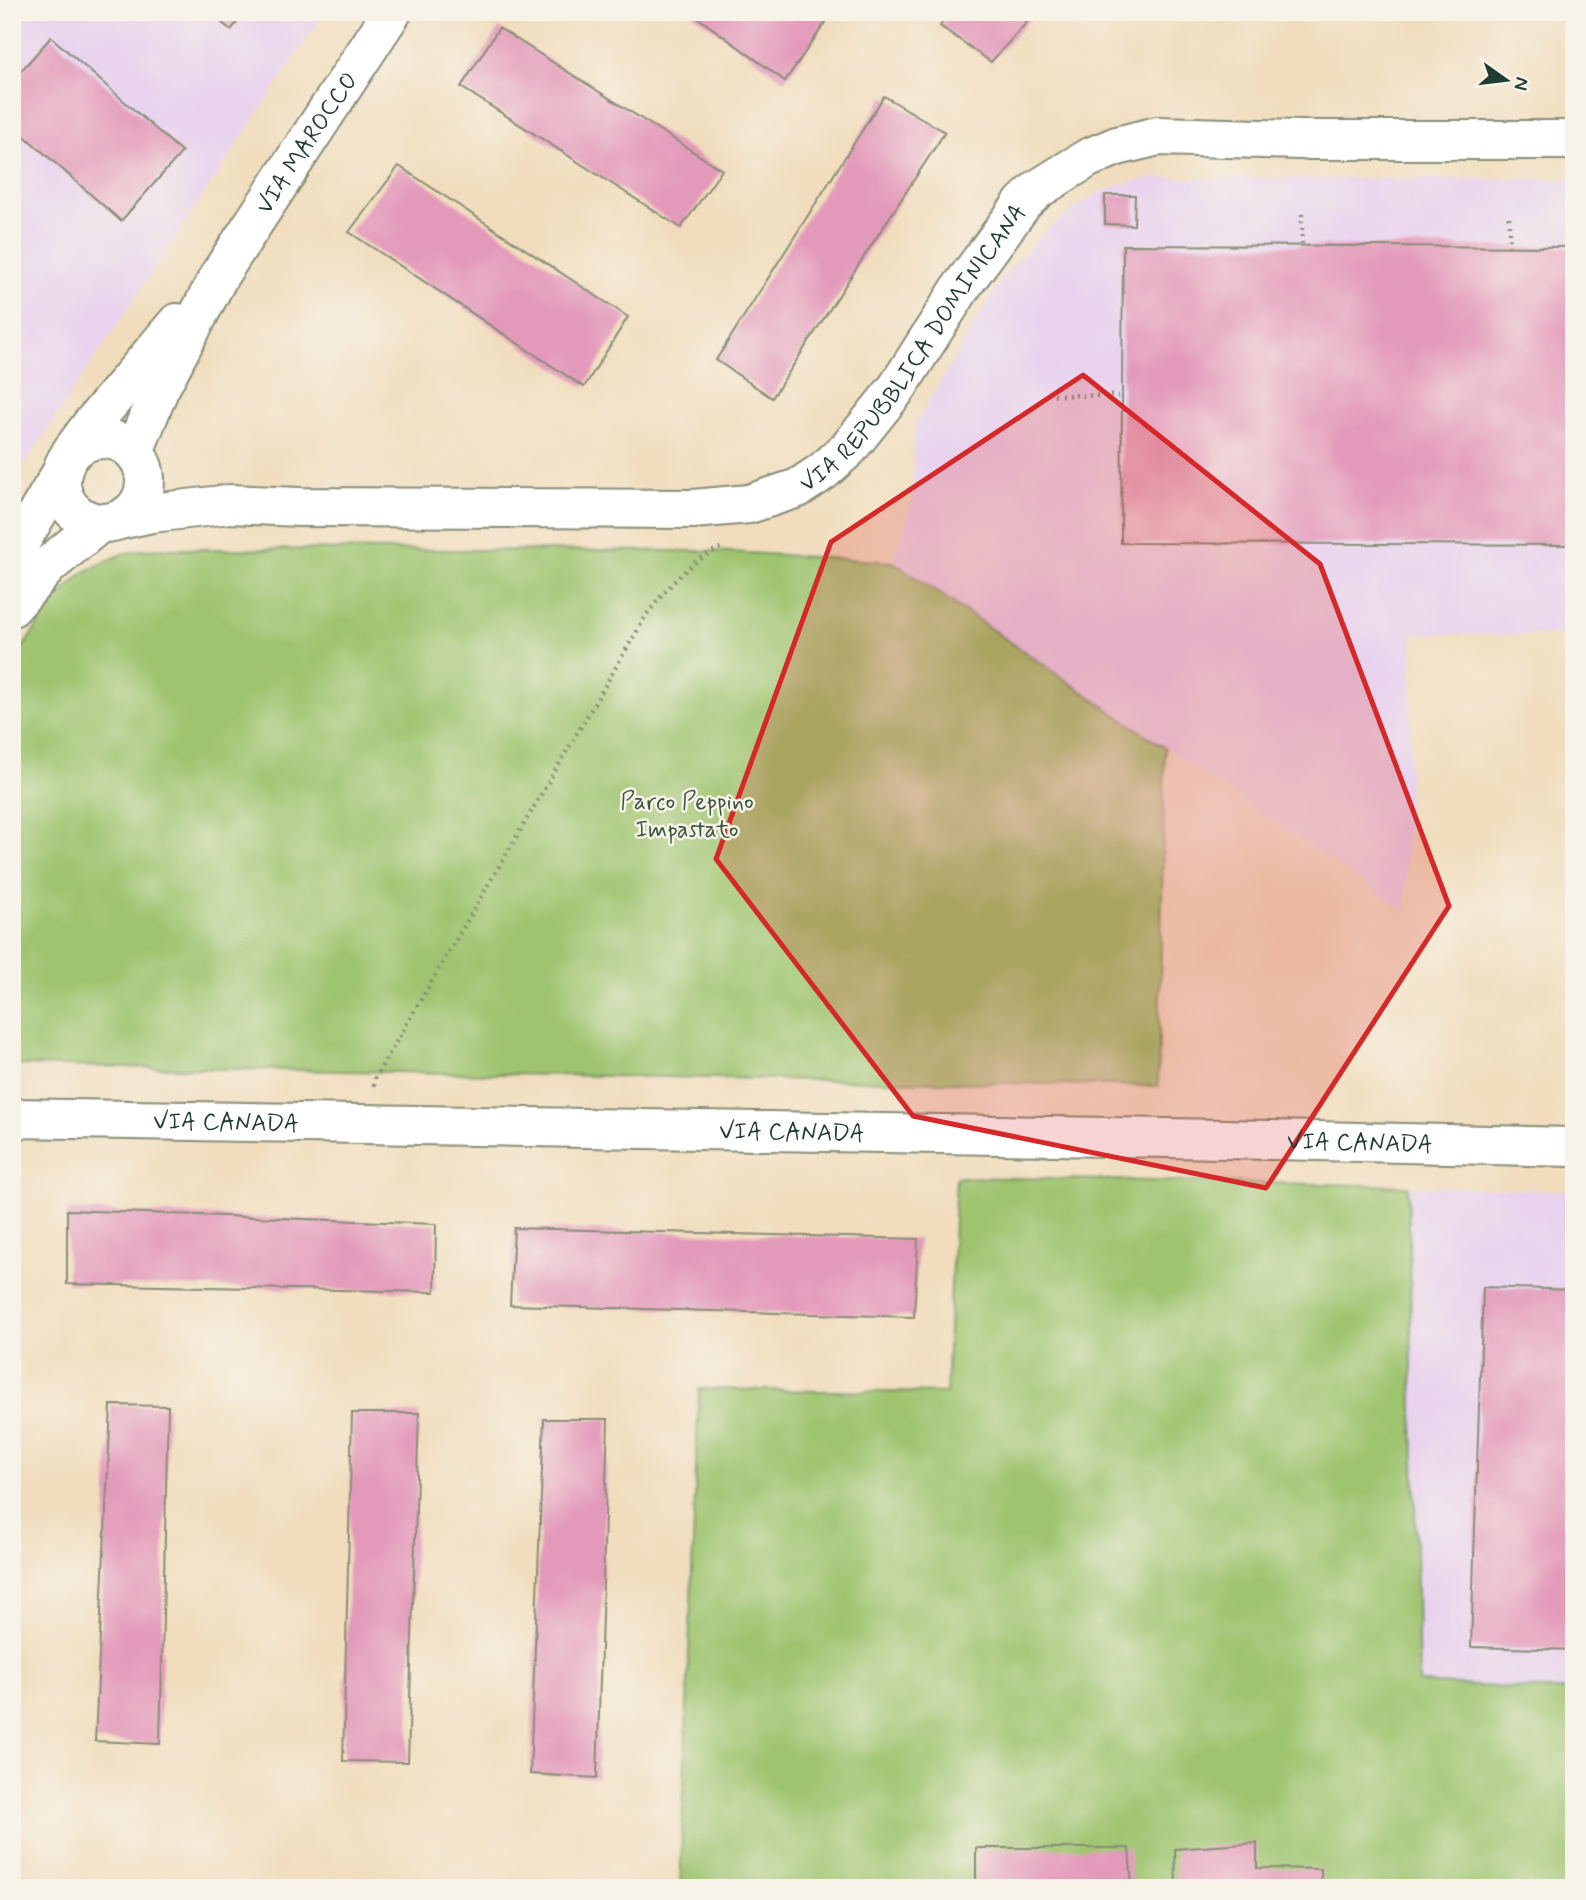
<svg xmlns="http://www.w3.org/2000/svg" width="1586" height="1900" font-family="Mynerve,sans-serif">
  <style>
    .built { fill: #e8d2ee }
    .green { fill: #9fc46f; stroke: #5f8052; stroke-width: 2 }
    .building { fill: #e39aba }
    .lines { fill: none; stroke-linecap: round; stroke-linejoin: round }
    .street-casing { stroke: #888d78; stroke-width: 42 }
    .path { stroke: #888d78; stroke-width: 4.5; stroke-dasharray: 2 5; stroke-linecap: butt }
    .street { stroke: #fff; stroke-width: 38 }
    .marked { fill: #d62828; fill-opacity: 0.2; stroke: #d62828; stroke-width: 5; stroke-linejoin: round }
    .labels { text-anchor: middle; stroke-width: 5; stroke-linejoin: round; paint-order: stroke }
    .street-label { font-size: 24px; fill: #1f3d34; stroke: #f7f3e8 }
    .park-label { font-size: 24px; fill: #395840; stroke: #f7f3e8 }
  </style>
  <rect width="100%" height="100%" fill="#f7f3e8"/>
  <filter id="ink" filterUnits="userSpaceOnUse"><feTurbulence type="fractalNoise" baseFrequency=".0143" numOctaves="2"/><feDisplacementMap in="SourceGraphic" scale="14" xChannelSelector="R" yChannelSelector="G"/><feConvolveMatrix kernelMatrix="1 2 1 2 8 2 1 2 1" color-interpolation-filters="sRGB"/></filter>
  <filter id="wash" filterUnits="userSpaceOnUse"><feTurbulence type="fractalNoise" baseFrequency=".00686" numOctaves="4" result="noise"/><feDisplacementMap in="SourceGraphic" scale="28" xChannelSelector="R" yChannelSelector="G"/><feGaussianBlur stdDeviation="1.57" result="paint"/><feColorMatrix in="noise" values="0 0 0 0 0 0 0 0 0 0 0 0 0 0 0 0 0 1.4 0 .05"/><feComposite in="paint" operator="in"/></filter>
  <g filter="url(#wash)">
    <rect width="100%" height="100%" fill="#f1ddbd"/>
    <g class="built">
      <path d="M12,12H325L12,483Z"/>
      <path d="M1154,178L1574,179V635L1413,634L1405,911L893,562L913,498L914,426L1005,273L1046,230L1092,196L1121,184Z"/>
      <path d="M1408,1186L1574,1191V1691L1419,1684Z"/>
    </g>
    <g class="green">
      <path d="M165,549L714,551L893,562L1165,748L1158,1086L12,1065V664L54,601L84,572L122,554L143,550Z"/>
      <path d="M956,1177L1408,1186L1419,1683L1574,1691V1888H680L699,1389L946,1393Z"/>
    </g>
    <g id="blocks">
      <g class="building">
        <path d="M209,12H245L231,30Z"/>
        <path d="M690,12H818L828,19L785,81Z"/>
        <path d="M951,12H1042L1028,21L991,62L940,26Z"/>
        <path d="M499,28L722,170L681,228L461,87Z"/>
        <path d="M51,37L182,152L121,221L12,125V81Z"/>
        <path d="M884,96L945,132L772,398L716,360Z"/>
        <path d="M399,166L628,317L584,387L349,232Z"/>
        <path d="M1105,195H1135L1134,225L1105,224Z"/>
        <path d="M1123,245L1574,247V545L1121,543Z"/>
        <path d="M67,1210L436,1224L435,1292L67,1284Z"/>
        <path d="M514,1228L918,1239L914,1317L510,1305Z"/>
        <path d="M1483,1287L1574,1290V1650L1471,1647Z"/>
        <path d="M111,1405L168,1406L160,1744L95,1741Z"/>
        <path d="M352,1413H419L408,1762L343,1761Z"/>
        <path d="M544,1419H608L597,1778L530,1774Z"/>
        <path d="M1257,1843V1868L1321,1869V1888H1176L1175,1849Z"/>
        <path d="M976,1848H1129L1132,1888H976Z"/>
      </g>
    </g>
  </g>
  <g filter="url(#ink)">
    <use href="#blocks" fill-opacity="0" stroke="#888d78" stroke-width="2"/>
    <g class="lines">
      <defs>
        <g id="street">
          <circle cx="103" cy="481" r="42"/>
          <path d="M71,452L91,425L177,323"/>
          <path id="s1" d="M134,452L159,390L220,274L392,12"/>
          <path id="s2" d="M115,521L152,513L231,504L300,507L693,509L749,504L798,488L822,472L848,449L897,388L962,286L1023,203L1038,189L1088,158L1117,146L1158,136L1301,140H1574"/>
          <path d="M12,556L63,470"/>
          <path d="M12,607L49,565L100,523"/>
          <path id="s3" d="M12,1118L1225,1139L1574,1147"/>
        </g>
      </defs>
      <use href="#street" class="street-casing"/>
      <g class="path">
        <path d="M1302,214V246"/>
        <path d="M1509,247V215"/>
        <path d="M1054,395L1122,396"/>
        <path d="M374,1086L375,1078L647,614C667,589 689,560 721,548"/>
      </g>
      <use href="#street" class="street"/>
    </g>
  </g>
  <path class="marked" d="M1083,375L1320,564L1449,906L1266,1188L913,1116L716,859L831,542Z"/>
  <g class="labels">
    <g class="street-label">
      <text dy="8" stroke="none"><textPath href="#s1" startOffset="355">VIA MAROCCO</textPath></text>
      <text dy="8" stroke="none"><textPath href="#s2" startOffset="870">VIA REPUBBLICA DOMINICANA</textPath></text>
      <text dy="8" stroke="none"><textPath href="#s3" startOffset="214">VIA CANADA</textPath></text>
      <text dy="8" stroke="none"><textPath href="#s3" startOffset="780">VIA CANADA</textPath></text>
      <text dy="8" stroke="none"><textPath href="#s3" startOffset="1348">VIA CANADA</textPath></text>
    </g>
    <g class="park-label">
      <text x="687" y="809">Parco Peppino<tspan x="687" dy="28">Impastato</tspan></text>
    </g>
  </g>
  <rect width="1586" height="1900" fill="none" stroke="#f7f3e8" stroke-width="42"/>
  <g transform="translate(1506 80) rotate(104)" stroke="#f7f3e8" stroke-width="5" paint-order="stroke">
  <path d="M0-5L12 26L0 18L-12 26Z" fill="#1f3d34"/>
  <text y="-10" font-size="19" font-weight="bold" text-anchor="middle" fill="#1f3d34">N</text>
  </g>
</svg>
